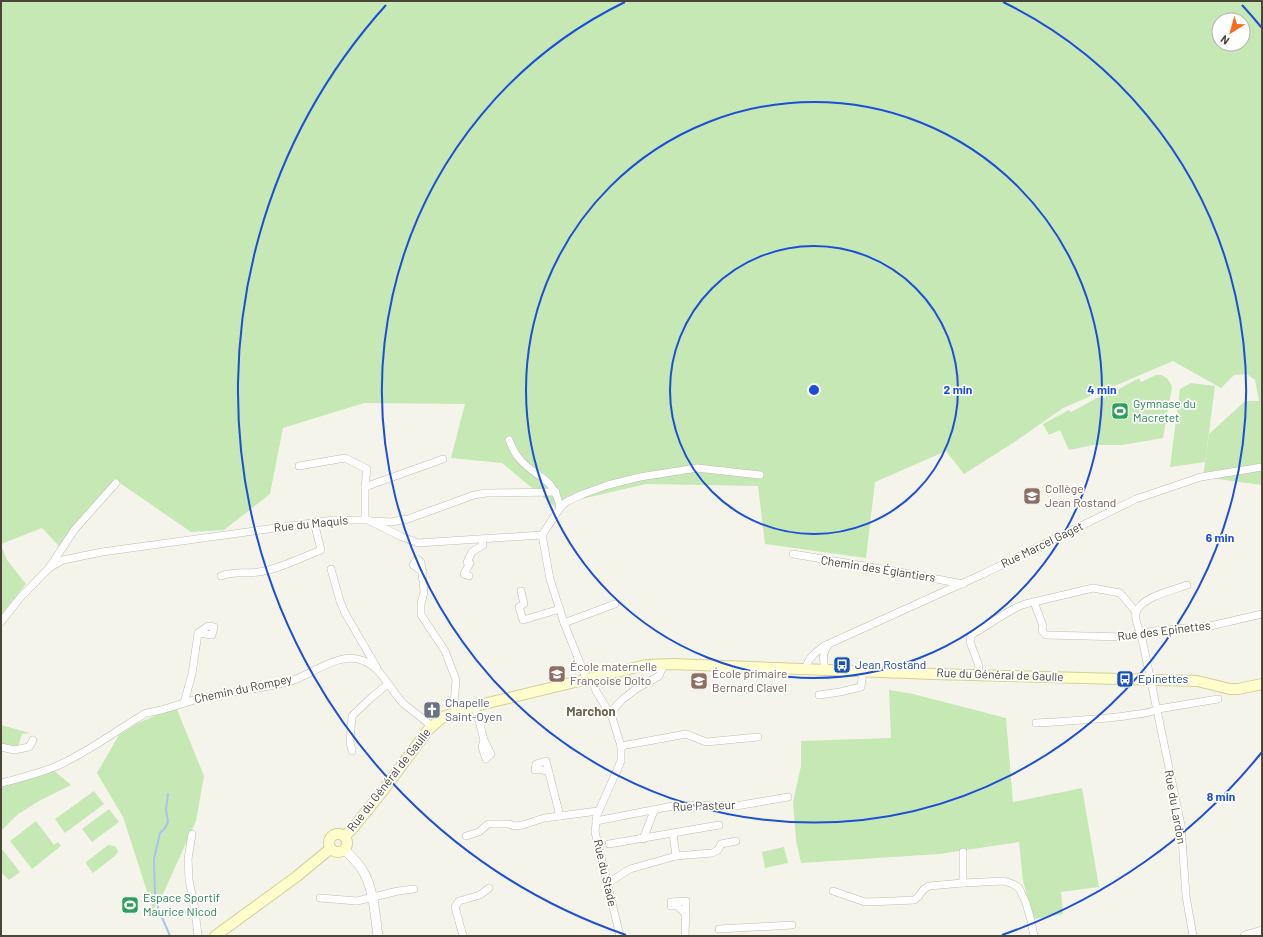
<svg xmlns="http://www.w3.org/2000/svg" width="1263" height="937" font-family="Barlow,sans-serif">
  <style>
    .green { fill: #c5e8b4; fill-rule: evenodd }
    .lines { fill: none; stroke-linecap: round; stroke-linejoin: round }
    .stream { stroke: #a8c3f0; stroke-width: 2 }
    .minor-casing { stroke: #c0bead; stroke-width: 8 }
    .tertiary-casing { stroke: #c0bead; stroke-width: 10 }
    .secondary-casing { stroke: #d4d19a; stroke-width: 12 }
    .minor { stroke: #fff; stroke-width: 7 }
    .tertiary { stroke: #fff; stroke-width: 9 }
    .secondary { stroke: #fefdcb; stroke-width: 10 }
    .ring { fill: none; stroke: #1d4ed8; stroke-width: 2 }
    .labels { text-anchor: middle; stroke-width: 3.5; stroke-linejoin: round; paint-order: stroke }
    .leisure-label { font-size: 12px; fill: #27864d; stroke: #fff; text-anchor: start }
    .education-label { font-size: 12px; fill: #785e54; stroke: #fff; text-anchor: start }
    .street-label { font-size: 12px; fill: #494638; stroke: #fff }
    .transit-label { font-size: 12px; fill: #164399; stroke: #fff; text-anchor: start }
    .worship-label { font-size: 12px; fill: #5b616d; stroke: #fff; text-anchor: start }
    .neighbourhood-label { font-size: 13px; font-weight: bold; fill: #6c664f; stroke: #fff }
    .centre { fill: #1d4ed8; stroke: #fff; stroke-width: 2 }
    .ring-label { font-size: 12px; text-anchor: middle; font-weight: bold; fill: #1d4ed8; stroke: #fff; stroke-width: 3.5; stroke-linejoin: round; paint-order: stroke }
  </style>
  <rect width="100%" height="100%" fill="#f5f4ea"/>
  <g class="green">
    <path d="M1,1H1262V485L1203,477L1209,434L1245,401H1259L1255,380L1247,374L1234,375L1221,388L1173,361L1063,408L1016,441L964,474L946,451L875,482L866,558L765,544L758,486L646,484L577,500L560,511L502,463L451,458L465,404L364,403L283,428L270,494L224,530L191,532L114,479L102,496L59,546L42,528L1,544ZM1219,20H1243V44H1219Z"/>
    <path d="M1156,375C1164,374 1169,379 1172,387L1163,438L1122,445H1093L1069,450L1060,430L1049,435L1043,424L1069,410L1071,412L1099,397L1101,399L1139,378L1141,382Z"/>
    <path d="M1191,383L1215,386L1205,462L1170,467L1180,389Z"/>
    <path d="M1,545L7,560L26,584L1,615Z"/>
    <path d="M889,690L913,694L1006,718L1013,802L1082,788L1099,887L1061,892L1063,914L1034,919L1023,881L1019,842L939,854L801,863L796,840L793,802L801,766V741L891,738Z"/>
    <path d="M176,707L204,776L196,821L163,894L153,910L123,817L97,773L119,735L138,723Z"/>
    <path d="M1,725L30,733L22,734L18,747L1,744Z"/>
    <path d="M52,769L71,785L39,801L18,814L1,831V784Z"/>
    <path d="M94,791L104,804L65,833L55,819Z"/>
    <path d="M109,809L119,822L92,842L82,829Z"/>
    <path d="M36,821L54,845L58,842L61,846L32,869L10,841Z"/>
    <path d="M108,845L115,846L118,851L116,855L93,873L87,865L86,862Z"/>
    <path d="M784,847L788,863L765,868L762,852Z"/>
    <path d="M1,848L20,872L9,880L1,872Z"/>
  </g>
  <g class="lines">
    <path class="stream" d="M168,794L166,809L168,822L165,828L160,833L154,859L155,894L158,908L170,936"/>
    <defs>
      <g id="minor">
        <path d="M509,440C512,446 514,452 518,457C534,478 555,476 560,508"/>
        <path d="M299,466L345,458L367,469L365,487"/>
        <path d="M365,519V487L443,459"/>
        <path d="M373,521L391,522L408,519L474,495L486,493L556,492"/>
        <path d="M542,535L560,508L566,502L583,494L608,485L640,477L697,468L760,475"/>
        <path d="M793,554L894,571L963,584"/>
        <path d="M49,568L63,560L102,552L333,520H368L400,536L418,543L542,535L550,579L564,623L586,678"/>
        <path d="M331,569L340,601L345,613L377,668"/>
        <path d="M423,572L413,565L417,559L421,562L424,592L421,604V615L445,651L456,680L454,703L455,712"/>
        <path d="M221,576C233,571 246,574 258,572C278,570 302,557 321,550L314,522"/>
        <path d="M469,576L464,574L470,563L467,562L472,552L483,545L482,539"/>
        <path d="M1187,585C1174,590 1140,597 1136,613C1134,620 1139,628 1141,634L1181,825L1186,896L1193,936"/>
        <path d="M521,591L524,604L519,607L523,620L560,609"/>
        <path d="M1034,602L1093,588L1120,593L1136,612"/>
        <path d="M1,622L19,599L49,568L75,529L116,483"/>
        <path d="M564,623L615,604"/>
        <path d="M806,668C808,658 816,652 824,646L983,574L1136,499L1201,477L1262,467"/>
        <path d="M825,669C823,659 822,654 828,645"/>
        <path d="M980,675L978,663L970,642L971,636L974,633C991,624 1015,604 1034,602L1043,626L1042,631L1046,635L1124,637L1153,631L1210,626L1262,614"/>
        <path d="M591,677L596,691L612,717L621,746V761L597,815L595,832L620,936"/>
        <path d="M819,695L840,692L861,687L863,670"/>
        <path d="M184,703L192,674L198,633L208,626L214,627L212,635L198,633"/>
        <path d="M475,706L484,740L491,754L486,759L482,747L484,740"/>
        <path d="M610,714L617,705L623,699L636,689L659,676L664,664"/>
        <path d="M1036,723C1066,721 1095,720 1125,716C1136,714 1149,714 1158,709L1218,699"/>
        <path d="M621,746L686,734L706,742L758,737"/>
        <path d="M1,747L14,750L29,747L33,740"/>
        <path d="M352,751L350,742L352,716L372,697L388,684"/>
        <path d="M549,772L539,769L535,770L536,764L546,761L560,816"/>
        <path d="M1,783C21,778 41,773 59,765C90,751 117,730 146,713C164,711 181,703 198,699C228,692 258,689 288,682C311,676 338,650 364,661C383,669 391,692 405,705C414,712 423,718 431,726"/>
        <path d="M596,821L678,805L736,806L788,797"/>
        <path d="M192,834L188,859L189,880L195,910L198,936"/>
        <path d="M673,834L676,856"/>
        <path d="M466,836L479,832L488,824H509L514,826L523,825L544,818L598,811"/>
        <path d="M643,839L654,811"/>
        <path d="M609,844L719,825"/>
        <path d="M608,883L630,869L676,856L712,853L718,850L721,844L736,841"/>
        <path d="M963,883V852"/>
        <path d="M833,891L865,902L893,901L914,900L918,897L924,889L929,886L963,883L1004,881L1013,884L1019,888L1026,903L1031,921L1034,936"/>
        <path d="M320,898L357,901L398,891L414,889"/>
        <path d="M719,929L792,925"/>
        <path d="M463,936L455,907L459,901L480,895L489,888"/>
        <path d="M685,936L686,901L671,902V906H677L686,914"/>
      </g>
      <g id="tertiary">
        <path d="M344,849C351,856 358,863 363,871C374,890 375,915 378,936"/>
        <path d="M1245,936L1262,931"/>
      </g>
      <g id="secondary">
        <circle cx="338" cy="843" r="9"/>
        <path d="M345,836L353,828L382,792L428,730L443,717L475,706L646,665L673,664L934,674L1197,681L1230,689H1238L1262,684"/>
        <path d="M215,936L296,877L330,849"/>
      </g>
    </defs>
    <use href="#minor" class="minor-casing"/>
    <use href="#tertiary" class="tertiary-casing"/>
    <use href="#secondary" class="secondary-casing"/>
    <use href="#minor" class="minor"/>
    <use href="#tertiary" class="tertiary"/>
    <use href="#secondary" class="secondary"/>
  </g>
  <g class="ring">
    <circle cx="814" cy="390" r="144"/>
    <circle cx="814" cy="390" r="288"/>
    <path d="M1003 2A432 432 0 1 1 625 2"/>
    <path d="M1262 752A576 576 0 0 1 1002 935M626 935A576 576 0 0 1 386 5M1242 5A576 576 0 0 1 1262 28"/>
  </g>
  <defs>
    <symbol id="stadium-square" viewBox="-11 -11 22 22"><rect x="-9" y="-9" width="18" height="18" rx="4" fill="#2e9e5b" stroke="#fff"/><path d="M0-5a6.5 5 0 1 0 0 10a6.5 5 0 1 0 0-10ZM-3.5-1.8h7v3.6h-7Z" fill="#fff"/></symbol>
    <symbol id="school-square" viewBox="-11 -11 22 22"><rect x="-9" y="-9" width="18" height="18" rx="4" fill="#8d6e63" stroke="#fff"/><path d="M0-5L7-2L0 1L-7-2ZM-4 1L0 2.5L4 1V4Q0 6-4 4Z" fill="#fff"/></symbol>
    <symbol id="bus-square" viewBox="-11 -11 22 22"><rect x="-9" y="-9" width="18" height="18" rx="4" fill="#1a4fb4" stroke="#fff"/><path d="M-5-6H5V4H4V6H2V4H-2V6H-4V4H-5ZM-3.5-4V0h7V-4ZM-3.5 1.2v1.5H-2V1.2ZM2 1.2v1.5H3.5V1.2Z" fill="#fff"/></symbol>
    <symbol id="church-square" viewBox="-11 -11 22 22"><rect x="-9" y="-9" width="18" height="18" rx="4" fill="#6b7280" stroke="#fff"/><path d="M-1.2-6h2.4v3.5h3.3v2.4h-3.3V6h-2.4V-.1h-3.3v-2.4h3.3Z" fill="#fff"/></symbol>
  </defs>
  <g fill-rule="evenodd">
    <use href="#stadium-square" x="1110" y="401" width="20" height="20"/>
    <use href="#school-square" x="1022" y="486" width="20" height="20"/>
    <use href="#bus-square" x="832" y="655" width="20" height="20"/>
    <use href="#school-square" x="547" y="664" width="20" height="20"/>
    <use href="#bus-square" x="1115" y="669" width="20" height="20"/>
    <use href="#school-square" x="689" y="671" width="20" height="20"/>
    <use href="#church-square" x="422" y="700" width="20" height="20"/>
    <use href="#stadium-square" x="120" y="895" width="20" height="20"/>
  </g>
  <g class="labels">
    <g class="leisure-label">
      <text x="1133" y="408">Gymnase du<tspan x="1133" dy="14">Macretet</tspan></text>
      <text x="143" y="902">Espace Sportif<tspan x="143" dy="14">Maurice Nicod</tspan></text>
    </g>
    <g class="education-label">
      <text x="1045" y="493">Collège<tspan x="1045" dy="14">Jean Rostand</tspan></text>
      <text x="570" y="671">École maternelle<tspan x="570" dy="14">Françoise Dolto</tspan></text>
      <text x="712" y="678">École primaire<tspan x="712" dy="14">Bernard Clavel</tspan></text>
    </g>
    <g class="street-label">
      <text transform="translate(311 524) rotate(-6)" y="4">Rue du Maquis</text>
      <text transform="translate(1042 545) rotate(-26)" y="4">Rue Marcel Gaget</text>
      <text transform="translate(878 569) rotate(9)" y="4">Chemin des Églantiers</text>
      <text transform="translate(1164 631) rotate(-7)" y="4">Rue des Epinettes</text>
      <text transform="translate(1000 675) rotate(2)" y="4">Rue du Général de Gaulle</text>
      <text transform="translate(243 689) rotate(-12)" y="4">Chemin du Rompey</text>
      <text transform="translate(389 780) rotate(-52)" y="4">Rue du Général de Gaulle</text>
      <text transform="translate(704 806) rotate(-2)" y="4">Rue Pasteur</text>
      <text transform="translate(1175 807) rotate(80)" y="4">Rue du Lardon</text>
      <text transform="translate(605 873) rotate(77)" y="4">Rue du Stade</text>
    </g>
    <g class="transit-label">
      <text x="855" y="669">Jean Rostand</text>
      <text x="1138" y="683">Epinettes</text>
    </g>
    <g class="worship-label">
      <text x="445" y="707">Chapelle<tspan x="445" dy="14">Saint-Oyen</tspan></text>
    </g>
    <g class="neighbourhood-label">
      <text x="591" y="716">Marchon</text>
    </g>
  </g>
  <circle cx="814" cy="390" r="6" class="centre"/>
  <g class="ring-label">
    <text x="958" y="394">2 min</text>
    <text x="1102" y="394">4 min</text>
    <text x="1220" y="542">6 min</text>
    <text x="1221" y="801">8 min</text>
  </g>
  <rect width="1263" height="937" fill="none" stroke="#494638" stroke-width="4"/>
  <g transform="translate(1231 32) rotate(217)"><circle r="19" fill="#ffffff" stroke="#b6b5af"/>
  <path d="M0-3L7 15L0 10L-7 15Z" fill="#f76e1f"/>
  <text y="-6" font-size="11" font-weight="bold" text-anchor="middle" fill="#494638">N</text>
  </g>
</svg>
